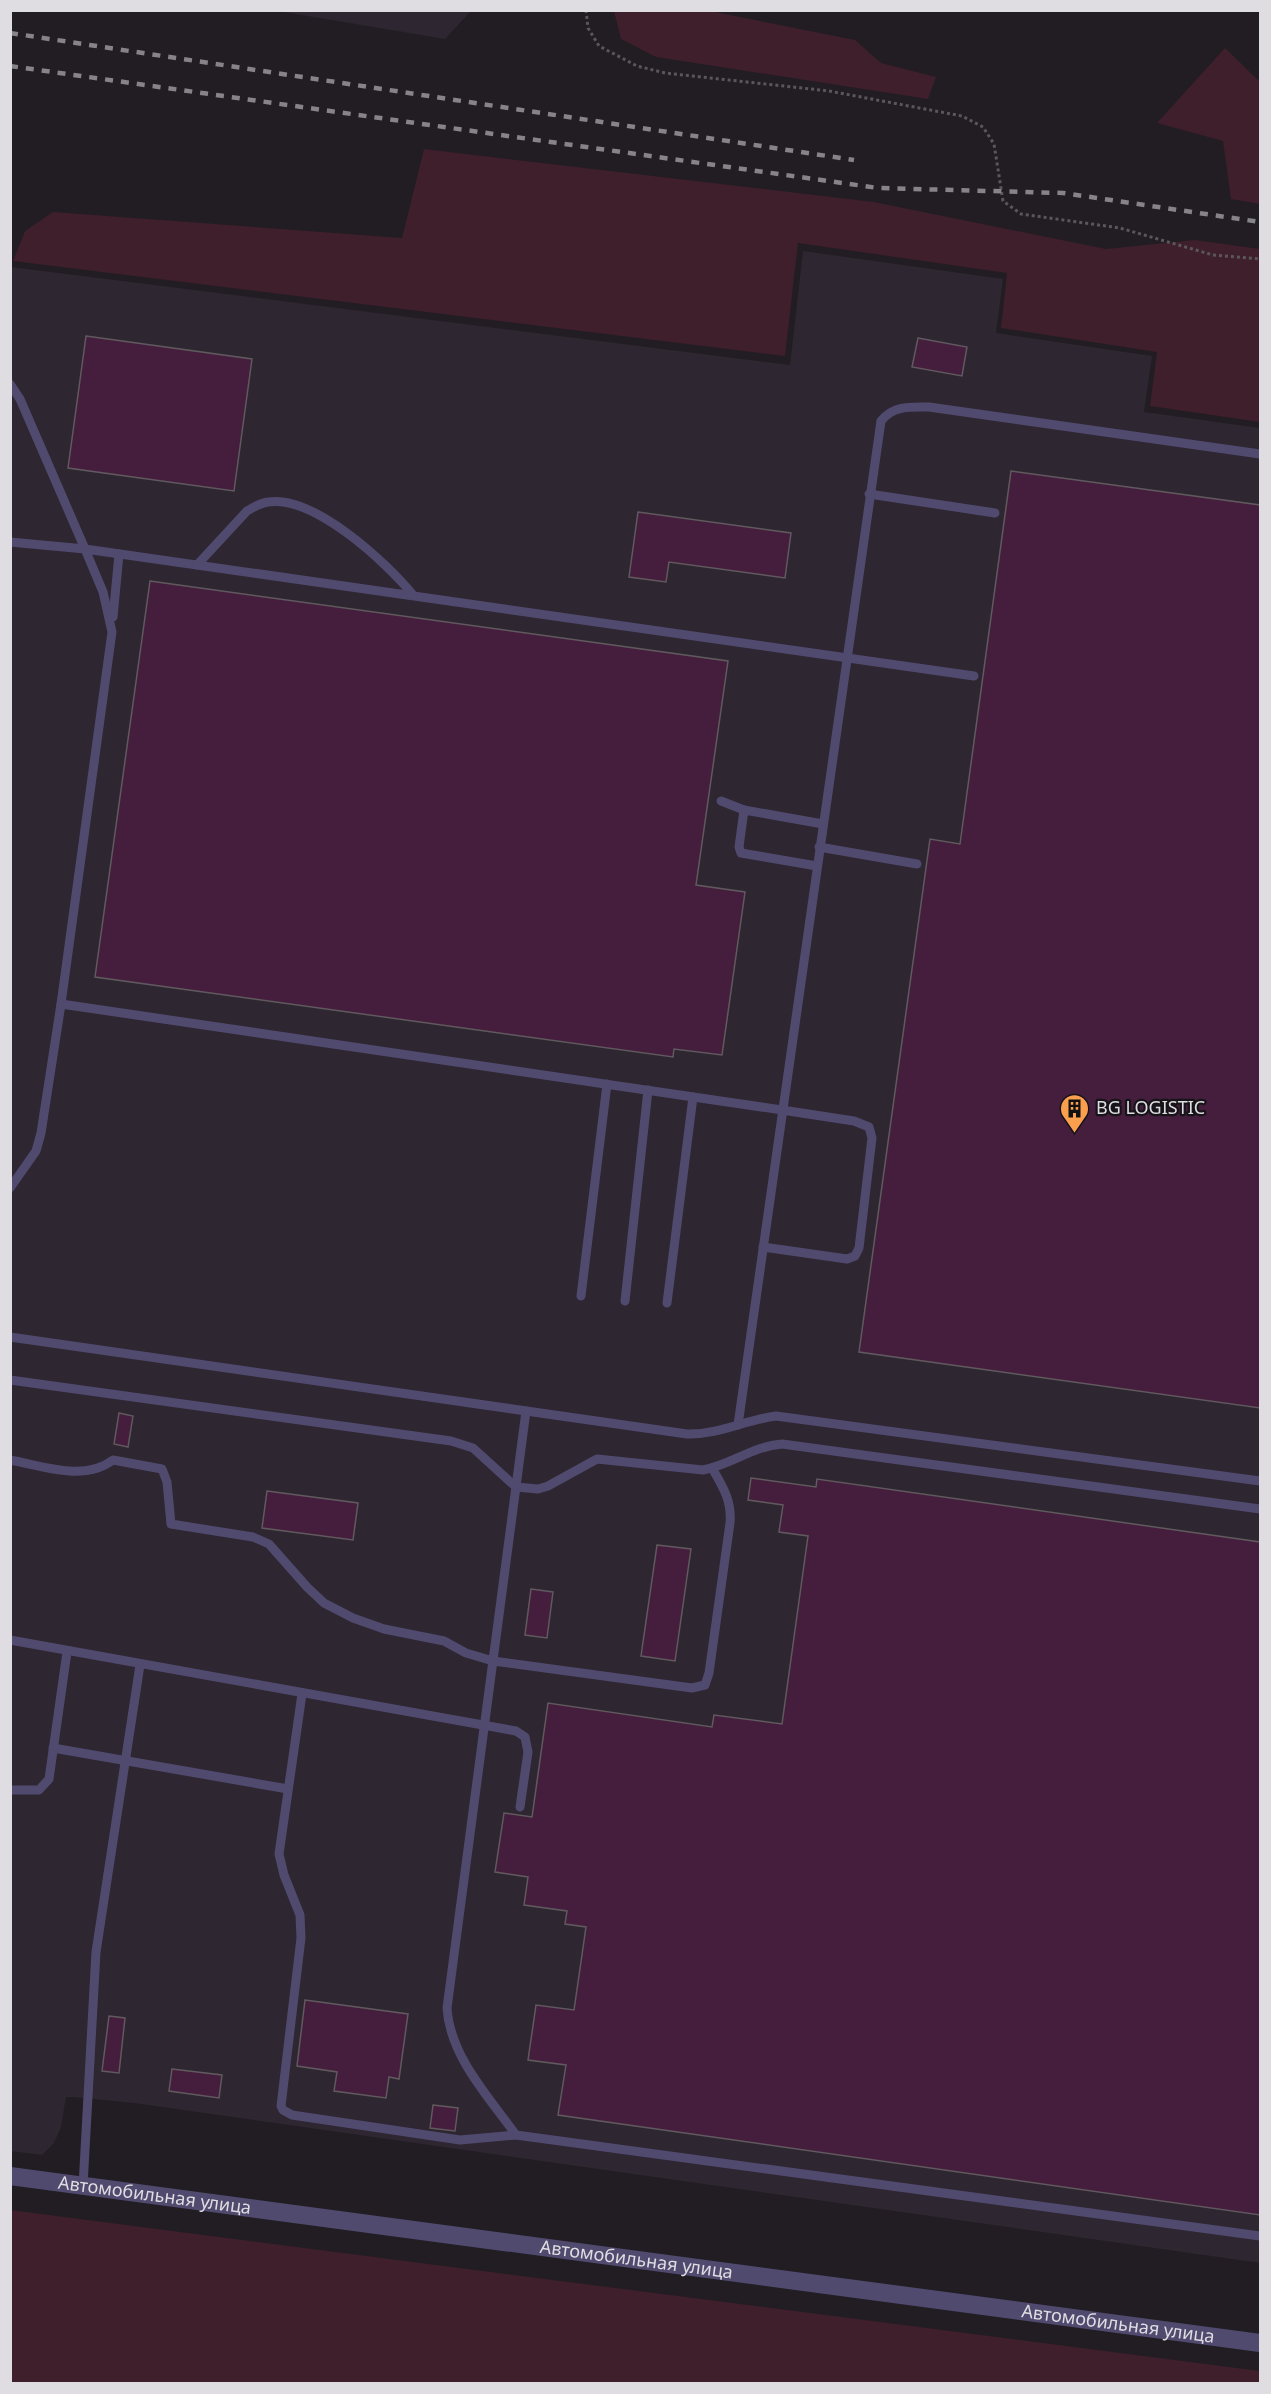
<svg xmlns="http://www.w3.org/2000/svg" width="1271" height="2394" font-family="'Noto Sans',sans-serif">
  <style>
    .built { fill: #2e2631 }
    .green { fill: #3e1f2b }
    .building { fill: #451e3d; stroke: #60595e; stroke-width: 1.5 }
    .lines { fill: none; stroke-linecap: round; stroke-linejoin: round }
    .path { stroke: #5a575c; stroke-width: 3; stroke-dasharray: 3 3; stroke-linecap: butt }
    .service { stroke: #514a6f; stroke-width: 9 }
    .minor { stroke: #514a6f; stroke-width: 18 }
    .rail { stroke: #878489; stroke-width: 4.5; stroke-dasharray: 8 8; stroke-linecap: butt }
    .labels { text-anchor: middle; stroke-width: 4.5; stroke-linejoin: round; paint-order: stroke }
    .poi-label { font-size: 18px; fill: #dfdde1; stroke: #171419; text-anchor: start }
    .street-label { font-size: 18px; fill: #dfdde1; stroke: #171419 }
  </style>
  <rect width="100%" height="100%" fill="#211d23"/>
  <g class="built">
    <path d="M278,11H471L445,39Z"/>
    <path d="M803,251L1003,279L996,333L1152,356L1144,412L1260,428V2263L134,2103L73,2097H66L61,2127L54,2143L42,2155L11,2151V267L790,365Z"/>
  </g>
  <g class="green">
    <path d="M614,11H710L855,40L881,63L936,77L928,99L656,57L621,39Z"/>
    <path d="M1225,48L1260,82V204L1231,199L1223,141L1157,123Z"/>
    <path d="M424,149L874,202L1106,249L1195,240L1260,249V422L1150,406L1157,352L1001,328L1007,273L798,243L785,356L13,261L25,231L53,212L402,238Z"/>
    <path d="M10,2210L1260,2371V2383H11Z"/>
  </g>
  <g class="building">
    <path d="M86,336L252,359L234,491L68,468Z"/>
    <path d="M918,338L967,347L962,376L912,367Z"/>
    <path d="M1011,471L1260,505V1408L859,1352L930,839L960,844Z"/>
    <path d="M638,512L791,533L785,578L669,562L666,582L629,577Z"/>
    <path d="M150,581L728,661L696,885L745,892L722,1055L674,1049L673,1057L95,977Z"/>
    <path d="M119,1413L133,1416L128,1447L114,1444Z"/>
    <path d="M751,1478L816,1487L817,1479L1260,1542V2215L558,2115L566,2065L528,2060L536,2005L574,2010L586,1927L565,1924L567,1911L524,1905L528,1877L495,1872L504,1813L532,1817L548,1703L712,1727L714,1715L782,1724L808,1536L779,1532L783,1505L748,1500Z"/>
    <path d="M267,1491L358,1503L353,1540L262,1528Z"/>
    <path d="M657,1545L691,1549L675,1661L641,1656Z"/>
    <path d="M531,1589L553,1592L547,1638L525,1635Z"/>
    <path d="M305,2000L408,2014L399,2079L389,2077L386,2098L334,2091L337,2072L297,2066Z"/>
    <path d="M109,2016L125,2018L119,2073L102,2071Z"/>
    <path d="M172,2069L222,2075L219,2098L169,2091Z"/>
    <path d="M433,2105L458,2108L455,2131L430,2128Z"/>
  </g>
  <g class="lines">
    <path class="path" d="M586,10L588,28L599,46L637,66L665,73L829,91L962,116L983,127L994,144L1003,201L1021,214L1120,228L1213,255L1260,259"/>
    <g class="service">
      <path d="M10,384L20,399L85,549L974,676"/>
      <path d="M869,494L995,513"/>
      <path d="M10,542L85,549L103,592L112,632L61,1004L782,1110L854,1121L869,1127L872,1138L859,1248L855,1256L847,1259L763,1247"/>
      <path d="M197,565L247,511C254,507 260,503 268,502C314,495 386,562 413,595"/>
      <path d="M113,617L119,554"/>
      <path d="M721,801L744,810"/>
      <path d="M819,847L917,864"/>
      <path d="M817,866L741,853L739,847L744,810L823,824"/>
      <path d="M10,1188L36,1151L41,1133L61,1004"/>
      <path d="M581,1296L607,1084"/>
      <path d="M625,1301L648,1090"/>
      <path d="M667,1303L693,1097"/>
      <path d="M10,1337L687,1434C718,1435 745,1420 776,1416L1260,1481"/>
      <path d="M10,1380L451,1441L473,1448L516,1487L538,1489L548,1486L597,1459L703,1470C731,1465 753,1446 782,1444L1260,1509"/>
      <path d="M526,1411L447,2008C450,2056 488,2096 516,2135L1260,2236"/>
      <path d="M738,1425L881,421C893,405 911,407 929,407L1260,454"/>
      <path d="M10,1460C43,1466 84,1482 113,1460L162,1469L167,1482L171,1524L253,1537L269,1544L307,1587L324,1603L353,1618L384,1629L444,1641L466,1653L493,1661L692,1688L705,1685L709,1673L730,1523C732,1501 723,1487 712,1468"/>
      <path d="M10,1640L516,1731L525,1737L528,1752L520,1807"/>
      <path d="M302,1694L279,1854L284,1875L300,1915L301,1938L281,2106L283,2110L292,2115L460,2140L516,2135"/>
      <path d="M53,1748L288,1789"/>
      <path d="M10,1790H39L49,1779L67,1652"/>
      <path d="M83,2186L96,1952L140,1665"/>
    </g>
    <path class="minor" id="s1" d="M10,2176L1260,2343"/>
    <g class="rail">
      <path d="M10,33L854,160"/>
      <path d="M10,66L878,188L1063,193L1260,222"/>
    </g>
  </g>
  <defs>
    <symbol id="building-pin" viewBox="-11 -11 22 30"><path d="M0 17L-7.5 6A9.5 9.5 0 1 1 7.5 6Z" fill="#fa9f4e" stroke="#171419"/><path d="M-4-6H4V6H1V3H-1V6H-4ZM-2.5-4.3h1.7v1.8h-1.7ZM.8-4.3h1.7v1.8H.8ZM-2.5-1h1.7V.8h-1.7ZM.8-1h1.7V.8H.8Z" fill="#111"/></symbol>
  </defs>
  <g fill-rule="evenodd">
    <use href="#building-pin" x="1058" y="1092" width="33" height="45"/>
  </g>
  <g class="labels">
    <g class="poi-label">
      <text x="1096" y="1114">BG LOGISTIC</text>
    </g>
    <g class="street-label">
      <text dy="6" stroke="none"><textPath href="#s1" startOffset="146">Автомобильная улица</textPath></text>
      <text dy="6" stroke="none"><textPath href="#s1" startOffset="632">Автомобильная улица</textPath></text>
      <text dy="6" stroke="none"><textPath href="#s1" startOffset="1118">Автомобильная улица</textPath></text>
    </g>
  </g>
  <rect width="1271" height="2394" fill="none" stroke="#dfdde1" stroke-width="24"/>
</svg>
